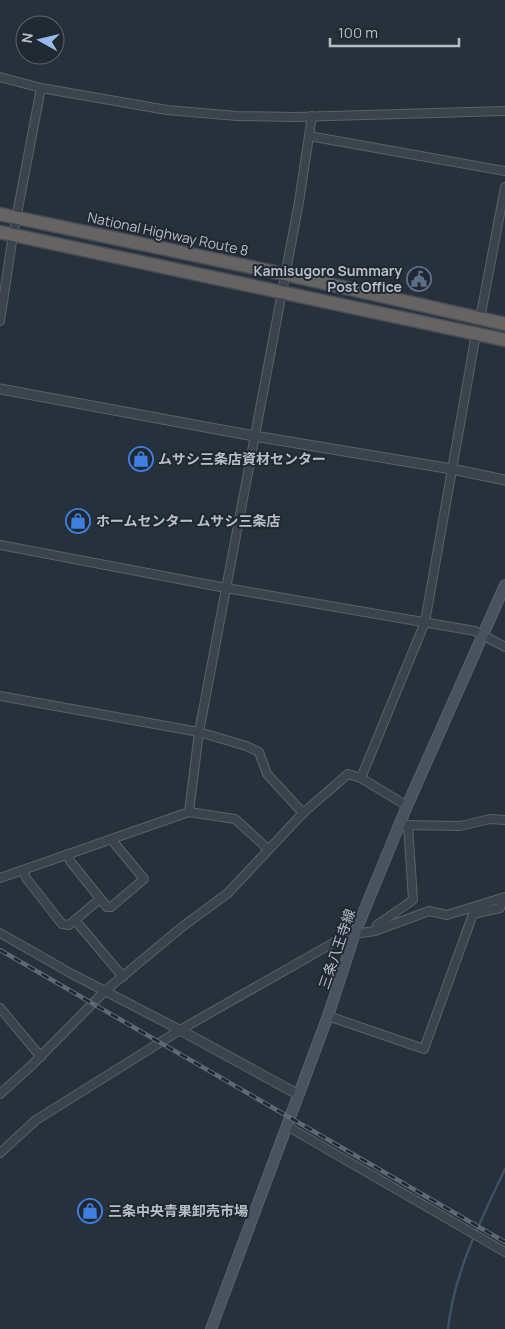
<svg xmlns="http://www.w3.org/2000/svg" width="505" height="1329" font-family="Manrope,'Noto Sans JP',sans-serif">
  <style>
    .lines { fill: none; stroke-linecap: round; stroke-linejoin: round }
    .stream { stroke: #3f4f63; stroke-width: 2.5 }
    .minor-casing { stroke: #59616b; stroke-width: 10 }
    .tertiary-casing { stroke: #59616b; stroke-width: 11 }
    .secondary-casing { stroke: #59616b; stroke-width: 12 }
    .trunk-casing { stroke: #464e58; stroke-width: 15 }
    .minor { stroke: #3b434d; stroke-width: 8 }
    .tertiary { stroke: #3b434d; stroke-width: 9 }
    .secondary { stroke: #49525f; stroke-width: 10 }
    .trunk { stroke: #666462; stroke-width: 12 }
    .rail-casing { stroke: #5f6975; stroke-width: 4.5 }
    .rail { stroke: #202832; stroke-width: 2.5; stroke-dasharray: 8; stroke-linecap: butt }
    .labels { text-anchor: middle; stroke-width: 4; stroke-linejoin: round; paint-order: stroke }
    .street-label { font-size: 14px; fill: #b7bec8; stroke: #202832 }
    .poi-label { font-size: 14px; font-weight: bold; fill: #b7bec8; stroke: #202832; text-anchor: start }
  </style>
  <rect width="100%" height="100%" fill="#27313c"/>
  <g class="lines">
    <path class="stream" d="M448,1329C454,1272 481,1220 505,1169"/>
    <defs>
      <g id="minor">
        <path d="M0,77L41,88L167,110L237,116L295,117L505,111"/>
        <path d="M309,136L505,171"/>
        <path d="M480,319L505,187"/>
        <path d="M0,321L13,235L41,88"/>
        <path d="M0,545L226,588L475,631L505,647"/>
        <path d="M0,696L199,732L246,746L259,752L267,774L303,813"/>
        <path d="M361,778L425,622L476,334"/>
        <path d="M189,812L199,732L299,202L312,116"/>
        <path d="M403,825L460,826L490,819L505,820"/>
        <path d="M67,854L70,861L107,907H111L144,879L111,839"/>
        <path d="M23,870L26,878L62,924L69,925L100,899"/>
        <path d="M0,878L189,812L235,819L268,849"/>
        <path d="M75,920L123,977"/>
        <path d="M375,931L377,925L413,900L408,825"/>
        <path d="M0,933L72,974L180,1030"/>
        <path d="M0,1008L41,1057"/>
        <path d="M328,1016L424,1049L473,914L500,908L503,898"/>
        <path d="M0,1094L31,1066L105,991L182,927L228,893L303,813L348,774L361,778L407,806"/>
        <path d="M287,1126L505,1252"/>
        <path d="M0,1153L36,1120L180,1030L347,935L375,931L429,911L447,915L505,897"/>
      </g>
      <g id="tertiary">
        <path d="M0,389L254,436L452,469L505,480"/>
        <path d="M180,1030L299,1095"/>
      </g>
      <path id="secondary" d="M211,1329L328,1016L355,933L407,806L505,585"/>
      <g id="trunk">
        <path d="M0,214L284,274L505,324"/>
        <path d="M0,232L505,340"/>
      </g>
    </defs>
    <use href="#minor" class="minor-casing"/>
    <use href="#tertiary" class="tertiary-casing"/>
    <use href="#secondary" class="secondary-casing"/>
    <use href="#trunk" class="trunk-casing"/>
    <use href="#minor" class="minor"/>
    <use href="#tertiary" class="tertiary"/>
    <use href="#secondary" class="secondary"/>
    <use href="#trunk" class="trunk"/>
    <defs>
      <path id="rail" d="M0,950L505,1242"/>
    </defs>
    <use href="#rail" class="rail-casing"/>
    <use href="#rail" class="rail"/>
  </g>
  <defs>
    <symbol id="civic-ring" viewBox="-11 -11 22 22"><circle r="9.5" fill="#202832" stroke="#5c6f8a" stroke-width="1.5"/><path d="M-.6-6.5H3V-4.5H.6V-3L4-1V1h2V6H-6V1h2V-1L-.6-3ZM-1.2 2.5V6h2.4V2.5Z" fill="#5c6f8a"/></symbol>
    <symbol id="shop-ring" viewBox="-11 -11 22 22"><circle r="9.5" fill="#202832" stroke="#3f7fe0" stroke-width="1.5"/><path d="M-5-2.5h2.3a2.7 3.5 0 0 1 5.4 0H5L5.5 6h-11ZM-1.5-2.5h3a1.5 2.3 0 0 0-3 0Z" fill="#3f7fe0"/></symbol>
  </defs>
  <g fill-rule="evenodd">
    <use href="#civic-ring" x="405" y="265" width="28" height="28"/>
    <use href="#shop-ring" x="127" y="445" width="28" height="28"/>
    <use href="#shop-ring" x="64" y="507" width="28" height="28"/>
    <use href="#shop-ring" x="76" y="1197" width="28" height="28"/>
  </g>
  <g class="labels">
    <g class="street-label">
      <text transform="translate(168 234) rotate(12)" y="5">National Highway Route 8</text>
      <text transform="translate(337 949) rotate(-71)" y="5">三条八王寺線</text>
    </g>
    <g class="poi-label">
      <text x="402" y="276" text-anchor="end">Kamisugoro Summary<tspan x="402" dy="16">Post Office</tspan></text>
      <text x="158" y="464">ムサシ三条店資材センター</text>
      <text x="96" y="526">ホームセンター ムサシ三条店</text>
      <text x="108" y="1216">三条中央青果卸売市場</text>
    </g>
  </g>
  <g transform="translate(40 40) rotate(278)"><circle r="24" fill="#202832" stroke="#5c646e"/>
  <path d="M0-4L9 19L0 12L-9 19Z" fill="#96baed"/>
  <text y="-8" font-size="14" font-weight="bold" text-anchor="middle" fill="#b7bec8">N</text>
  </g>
  <path d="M330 38v8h129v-8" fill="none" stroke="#b7bec8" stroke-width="2.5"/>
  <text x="338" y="38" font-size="15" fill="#b7bec8" stroke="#202832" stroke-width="4" paint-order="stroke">100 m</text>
</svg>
